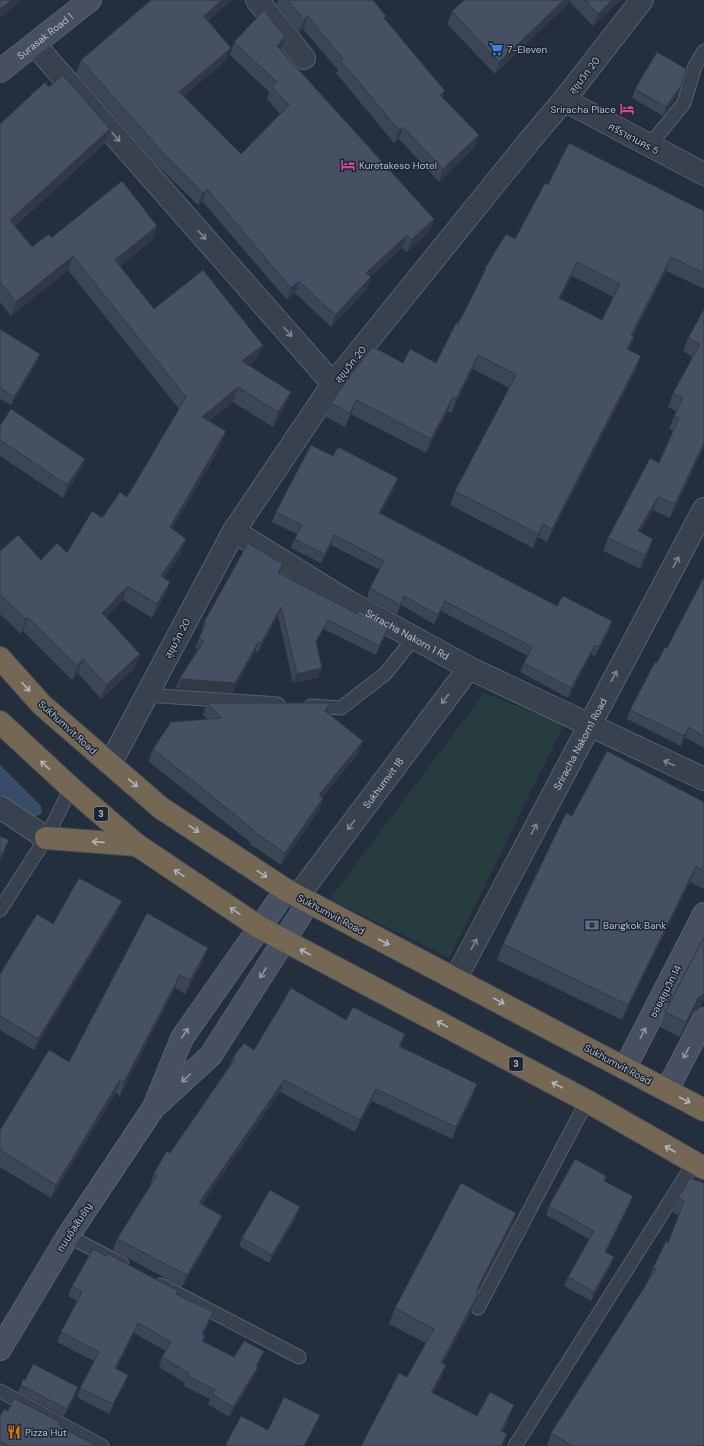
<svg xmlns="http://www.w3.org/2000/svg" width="704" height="1446" font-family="'DM Sans','Noto Sans Thai',sans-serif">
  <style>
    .green { fill: #263c3f }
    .water { fill: #394c67 }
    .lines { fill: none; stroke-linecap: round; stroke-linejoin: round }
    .lane-casing { stroke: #565f6c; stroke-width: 15 }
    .street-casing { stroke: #565f6c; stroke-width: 24 }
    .secondary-casing { stroke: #565f6c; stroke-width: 24 }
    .highway-casing { stroke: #434c59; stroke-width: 24 }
    .lane { stroke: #38414e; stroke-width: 13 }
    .street { stroke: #38414e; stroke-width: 22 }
    .secondary { stroke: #465061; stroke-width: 22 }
    .highway { stroke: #746855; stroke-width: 22 }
    .wall { fill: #3b4654; fill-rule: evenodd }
    .shaded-wall { fill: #303945 }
    .building { fill: #455162; stroke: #303945; fill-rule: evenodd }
    .oneway { stroke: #7c8592 }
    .oneway2 { stroke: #aeb4bd }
    .oneway3 { stroke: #8e96a5 }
    .labels { text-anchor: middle; stroke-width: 3; stroke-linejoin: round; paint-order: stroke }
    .shield { fill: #1d2633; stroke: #878f9c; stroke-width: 1 }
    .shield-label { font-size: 9px; font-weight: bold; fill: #b4bcc9 }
    .street-label { font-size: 10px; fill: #b4bcc9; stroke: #1d2633 }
    .poi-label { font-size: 10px; fill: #b4bcc9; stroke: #1d2633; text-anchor: start }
  </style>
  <rect width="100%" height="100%" fill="#242f3e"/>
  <path class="green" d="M484,693L564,725L449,958L330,899Z"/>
  <path class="water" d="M0,765L41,806L42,812L40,815L34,816L0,794Z"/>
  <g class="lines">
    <defs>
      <g id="lane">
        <path d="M649,146L684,103L695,66L704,51"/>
        <path d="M146,695L278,704"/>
        <path d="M311,706L341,708L385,674L414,638"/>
        <path d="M0,910L46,838L71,788"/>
        <path d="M68,1236L122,1264"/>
        <path d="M161,1285L299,1357"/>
        <path d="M478,1308L587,1101"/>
        <path d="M0,1391L102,1446"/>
        <path d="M515,1446L694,1163"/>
      </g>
      <g id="street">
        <path d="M257,0L304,58"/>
        <path d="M35,45L333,384"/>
        <path d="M564,100L704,174"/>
        <path id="s1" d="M234,531L347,601L469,668L704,779"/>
        <path d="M110,764L234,531L333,384L530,140L564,100L642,0"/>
        <path d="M0,807L46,838"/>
        <path id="s2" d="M297,897L469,668"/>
        <path id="s3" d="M456,978L704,509"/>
      </g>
      <g id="secondary">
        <path id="s4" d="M0,71L90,0"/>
        <path d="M625,1068L704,914"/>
        <path d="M667,1090L704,1019"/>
        <path d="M158,1104L211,1055L308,903"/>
        <path d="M0,1349L68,1236L154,1107L182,1038L286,890"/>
      </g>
      <g id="highway">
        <path d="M0,658L42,705L161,808L286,890L704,1110"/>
        <path d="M0,722L71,788L137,845L259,927L587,1101L704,1168"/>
        <path d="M46,838L137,845"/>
      </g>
    </defs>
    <use href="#lane" class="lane-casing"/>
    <use href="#street" class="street-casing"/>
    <use href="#secondary" class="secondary-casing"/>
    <use href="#highway" class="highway-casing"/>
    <use href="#lane" class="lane"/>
    <use href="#street" class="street"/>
    <use href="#secondary" class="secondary"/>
    <use href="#highway" class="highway"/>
  </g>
  <g class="wall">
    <path d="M278,0H373L385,20L443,98L479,135L474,148L439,182L399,139L394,143L336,73L338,70L303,29L299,32L276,4Z"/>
    <path d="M464,0H621L593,26L570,2L495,74L447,24L452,11Z"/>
    <path d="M208,21L226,60L184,96L241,154L280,114L267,99L269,92L230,55L234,42L281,50L434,219L430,231L407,252L402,248L370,277H371L366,290L331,327L295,293L287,300L202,201L198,205L157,165L76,73L81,60Z"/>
    <path d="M682,84L679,92L663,116L632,98L635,89Z"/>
    <path d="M0,124L105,143L15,226L32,247L51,238L157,226L152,240L120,266L154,309L263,345L257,359L249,365L291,392L285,406L273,427L233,402L209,421L221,446L172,529L181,553L164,578L170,582L165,596L152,618L123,600L106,617L134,669L101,699L78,673L72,680L23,631L21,634L0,614V551L41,560L67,553L102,518L127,497L179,409L68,270L11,316L0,302Z"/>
    <path d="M548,185L704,211V289L666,271L633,336H634L629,350L636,370L547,542L538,537L533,548L450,505L455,491L509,388L473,369L451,413L448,411L426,453L351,414L345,427L326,417L331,403L403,363H436L458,324L480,280L485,268L515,239ZM572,276L613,297L602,320L560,298Z"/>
    <path d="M704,309V447L670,518L653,510L640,532L653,539L648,553L640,569L603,551L608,538L659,463L673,431L669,429L674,416L676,411L668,407L673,393L693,357L683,351L688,338Z"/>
    <path d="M0,329L37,362L11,405L0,399Z"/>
    <path d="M0,426L85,459L80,471L63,498L0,456Z"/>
    <path d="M395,488L381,513L557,606L612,621L609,631L595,656L591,654L568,698L520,672L524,663L528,656L441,611L434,624L401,605L397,614L367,598L370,588L380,570L331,545L321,563L291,548L297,534L272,522L276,512Z"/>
    <path d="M283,564L279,574L358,614L389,627L385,636L376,655L324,629L316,643L318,678L293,683L278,616L258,652L255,651L232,693L178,689L176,687L180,678L198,649L195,648L202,632H201L204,622Z"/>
    <path d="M704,577V748L685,737L681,746L627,719L630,710L657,663L667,648Z"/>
    <path d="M207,703L326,712L363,741L358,753L323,797L319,810L281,865L250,844V842L148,761L153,749L207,719L203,715Z"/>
    <path d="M704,802V889L690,882L622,1020L497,960L503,944L572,816Z"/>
    <path d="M122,901L117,913L34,1050L0,1030V974L53,924Z"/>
    <path d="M147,913L203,961L185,994L175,988L120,1096L116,1093L51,1198L0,1167V1130L69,1062Z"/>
    <path d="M700,1008L693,1013L680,1037L660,1027L665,1012Z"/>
    <path d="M346,1020L400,1047L473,1096L452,1139L372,1101L355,1132L280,1092L202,1204L222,1216L217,1227L182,1287L113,1250L117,1239L151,1185H150L154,1173L170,1153L230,1065L233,1057L254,1050Z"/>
    <path d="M604,1181L630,1204L606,1252L614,1257L611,1265L591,1301L564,1286L568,1277L589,1239L546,1215L549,1206Z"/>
    <path d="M704,1183V1446H547L551,1433L648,1282H647L653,1268L668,1243L679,1215L672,1212L678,1198Z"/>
    <path d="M516,1213L511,1229L477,1293V1296L471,1312L443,1364L446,1365L440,1381L433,1393L477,1416L508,1421L503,1432V1446L407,1377L426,1343L389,1324L395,1308Z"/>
    <path d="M297,1216L269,1263L239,1246L242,1238Z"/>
    <path d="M72,1286L177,1294L209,1322L203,1335L205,1336L203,1342L234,1357L260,1361L257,1367H258L254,1377L229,1417L208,1404L210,1399L184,1386L185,1383L159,1367L162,1357L166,1351L134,1333L116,1369L128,1375L124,1385L109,1414L77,1397L80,1388L94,1361L57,1342L61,1332L77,1301L68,1296Z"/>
    <path d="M25,1380L76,1394L64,1416L18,1392L21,1385Z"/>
    <path d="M8,1411L60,1422L59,1425L97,1446H0V1416Z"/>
  </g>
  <g class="shaded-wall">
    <path d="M11,0H21L0,18V9Z"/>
    <path d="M222,0H232L200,28L204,16Z"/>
    <path d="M564,0H571L570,2L495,74L499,62Z"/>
    <path d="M612,0H621L593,26L598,14Z"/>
    <path d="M308,16L303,29L299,32L304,20Z"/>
    <path d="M285,37L281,49L277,46Z"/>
    <path d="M231,48L226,60L174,104L179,92Z"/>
    <path d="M682,84L679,92L663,116L666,107Z"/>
    <path d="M445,91L440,103V95Z"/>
    <path d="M403,127L399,139L394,143L399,130Z"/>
    <path d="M110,129L105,143L5,234L10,220Z"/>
    <path d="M479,135L474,148L439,182L443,169Z"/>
    <path d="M207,189L202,201L198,205L203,193Z"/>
    <path d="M434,219L430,231L407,252L411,240Z"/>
    <path d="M157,226L152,240L110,274L115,260Z"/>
    <path d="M407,235L402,248L361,285L366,273Z"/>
    <path d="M73,256L68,270L11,316L16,302Z"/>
    <path d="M671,257L666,271L626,349L631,335Z"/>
    <path d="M577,262L572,276L554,311L559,298Z"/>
    <path d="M371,277L366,290L331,327L335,315Z"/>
    <path d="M299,281L295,293L287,300L291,288Z"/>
    <path d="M634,336L629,350L627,349Z"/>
    <path d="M263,345L257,359L237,375L242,361Z"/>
    <path d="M40,354L37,362L11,405L14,397Z"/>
    <path d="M478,355L473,369L451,413L456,399Z"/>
    <path d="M641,356L636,370L547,542L552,529Z"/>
    <path d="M238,387L233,402L196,431L202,417Z"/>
    <path d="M291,392L285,406L273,427L278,412Z"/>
    <path d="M453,397L448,411L426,453L431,439Z"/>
    <path d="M356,400L351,414L345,427L350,413Z"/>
    <path d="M226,431L221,446L165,542L170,527Z"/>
    <path d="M704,443V447L670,518L675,504Z"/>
    <path d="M85,459L80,471L63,498L67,485Z"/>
    <path d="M398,478L395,488L376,522L379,513Z"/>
    <path d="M658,497L653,510L633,545L638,531Z"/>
    <path d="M543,524L538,537L533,548L538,534Z"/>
    <path d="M334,535L331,545L321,563L325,554Z"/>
    <path d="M186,539L181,553L156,590L161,576Z"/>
    <path d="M653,539L648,553L640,569L645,555Z"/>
    <path d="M283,564L279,574L278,573Z"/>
    <path d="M170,582L165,596L152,618L157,604Z"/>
    <path d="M128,586L123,600L97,627L102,613Z"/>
    <path d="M404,596L401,605L397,614L400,605Z"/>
    <path d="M445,601L441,611L434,624L438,615Z"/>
    <path d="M281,607L278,616L258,652L261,643Z"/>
    <path d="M28,617L23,631L21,634L26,619Z"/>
    <path d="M328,620L324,629L312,650L316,641Z"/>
    <path d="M612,621L609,631L595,656L599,647Z"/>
    <path d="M389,627L385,636L376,655L379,646Z"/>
    <path d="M259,641L255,651L232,693L178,689L181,679Z"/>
    <path d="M595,645L591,654L568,698L571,688Z"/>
    <path d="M140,654L134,669L101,699L106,685Z"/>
    <path d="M83,659L78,673L72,680L77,666Z"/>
    <path d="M322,668L318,678L293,683L297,674Z"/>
    <path d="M330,703L325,715V711Z"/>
    <path d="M689,727L685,737L681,746L684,736Z"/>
    <path d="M363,741L358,753L315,807L319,795Z"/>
    <path d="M323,798L319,810L281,865L285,853Z"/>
    <path d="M9,840L5,852L0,862V858Z"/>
    <path d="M696,866L690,882L622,1020L628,1005Z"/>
    <path d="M122,901L117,913L34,1050L38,1039Z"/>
    <path d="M208,948L203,961L185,994L190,980Z"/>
    <path d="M180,975L175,988L120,1096L124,1082Z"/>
    <path d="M704,994V1000L700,1008L693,1013L680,1037L686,1022L698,998Z"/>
    <path d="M405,1034L401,1046L395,1058L399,1046Z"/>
    <path d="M120,1080L116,1093L51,1198L56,1185Z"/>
    <path d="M284,1080L280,1092L195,1214L199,1203Z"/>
    <path d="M477,1084L473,1096L452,1139L456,1127Z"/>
    <path d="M376,1089L372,1101L355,1132L360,1120Z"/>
    <path d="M633,1196L630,1204L602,1260L605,1252Z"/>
    <path d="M300,1207L297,1216L269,1263L272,1255Z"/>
    <path d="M516,1213L511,1229L471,1304L477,1289Z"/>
    <path d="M222,1216L217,1227L182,1287L187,1275Z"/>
    <path d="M614,1257L611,1265L591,1301L594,1292Z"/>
    <path d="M477,1296L471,1312L436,1378L441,1363Z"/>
    <path d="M213,1312L209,1322L199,1344L202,1334Z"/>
    <path d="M138,1323L134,1333L111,1378L115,1368Z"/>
    <path d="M264,1351L260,1361L252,1376L256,1366Z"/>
    <path d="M446,1365L440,1381L425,1407L431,1392Z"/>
    <path d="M258,1367L254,1377L229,1417L233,1407Z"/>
    <path d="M128,1375L124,1385L109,1414L113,1404Z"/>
    <path d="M78,1387L76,1394L64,1416L67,1409Z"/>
    <path d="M514,1405L508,1421L495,1446L501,1431Z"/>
    <path d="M320,1415L316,1425L305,1446H304Z"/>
    <path d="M507,1434L503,1446H501Z"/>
  </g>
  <g class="building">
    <path d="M0,0H11L0,9Z"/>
    <path d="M151,0H222L204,16L231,48L179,92L241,154L289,105L271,86L277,82L234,42L264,10L285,37L277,46L434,219L411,240L407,235L366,273L371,277L335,315L299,281L291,288L207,189L203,193L162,152L81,60Z"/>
    <path d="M288,0H373L386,16L384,18L445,91L440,95L479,135L443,169L403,127L399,130L341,61L343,59L308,16L304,20Z"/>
    <path d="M464,0H564L499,62L452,11Z"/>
    <path d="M585,0H612L598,14Z"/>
    <path d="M657,52L686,69L682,84L666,107L635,89Z"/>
    <path d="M63,75L110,129L10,220L32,247L49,234L51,238L122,181L157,226L115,260L154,309L203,270L263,345L242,361L291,392L278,412L238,387L202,417L226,431L170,527L186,539L161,576L170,582L157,604L128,586L102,613L140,654L106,685L83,659L77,666L28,617L26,619L0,595V551L18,535L41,560L57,543L67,553L92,511L102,518L120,492L127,497L186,397L73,256L16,302L0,282V124L45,82L49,87Z"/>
    <path d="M569,143L704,211V273L671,257L631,335L634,336L627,349L641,356L552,529L543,524L538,534L455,491L516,375L478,355L456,399L453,397L431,439L356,400L350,413L331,403L348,378L373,347L403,363L410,349L436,363L456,323L458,324L486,269L485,268L506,234L515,239L545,183L548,185ZM577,262L620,284L602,320L559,298Z"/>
    <path d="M704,309V443L675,504L658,497L638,531L653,539L645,555L608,538L650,458L659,463L679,418L674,416L683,398L673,393L700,344L688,338Z"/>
    <path d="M0,329L40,354L14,397L0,388Z"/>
    <path d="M11,409L85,459L67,485L0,440V426Z"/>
    <path d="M311,445L333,456L338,447L398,478L379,513L557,606L563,596L612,621L599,647L595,645L571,688L524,663L532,647L445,601L438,615L404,596L400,605L370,588L384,561L334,535L325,554L295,539L302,525L276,512Z"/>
    <path d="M248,543L283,564L278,573L358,614L359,610L389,627L379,646L328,620L316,641L322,668L297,674L281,607L261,643L259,641L235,683L181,679L180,678L204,641L199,638L206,623L204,622Z"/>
    <path d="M704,577V737L689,727L684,736L630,710L655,662L657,663L665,647L667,648Z"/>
    <path d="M207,703H330L325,711L363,741L319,795L323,798L285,853L254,832L255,831L153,749L171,722L222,718Z"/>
    <path d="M607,751L704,802V871L696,866L628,1005L503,944L566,813L572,816Z"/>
    <path d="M0,836L9,840L0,858Z"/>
    <path d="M79,878L122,901L38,1039L0,1016V974L37,914L53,924Z"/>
    <path d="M147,913L208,948L190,980L180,975L124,1082L120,1080L56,1185L0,1150V1130L49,1050L69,1062Z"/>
    <path d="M704,937V994L698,998L686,1022L665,1012Z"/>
    <path d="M291,988L346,1020L353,1007L405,1034L399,1046L477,1084L456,1127L376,1089L360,1120L284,1080L199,1203L222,1216L187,1275L117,1239L157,1175L154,1173L167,1151L170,1153L235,1059L233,1057L244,1043L254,1050Z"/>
    <path d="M575,1159L606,1176L604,1181L633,1196L605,1252L614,1257L594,1292L568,1277L594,1231L549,1206Z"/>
    <path d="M690,1178L704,1183V1446H572L551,1433L656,1269L653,1268L666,1241L668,1243L684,1201L678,1198Z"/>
    <path d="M461,1183L516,1213L477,1289V1296L441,1363L446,1365L431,1392L477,1416L490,1392L514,1405L501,1431L507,1434L501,1446H361L399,1373L407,1377L434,1329L395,1308Z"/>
    <path d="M270,1190L300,1207L272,1255L242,1238Z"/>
    <path d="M93,1249L106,1256L108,1254L178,1291L176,1294L213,1312L202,1334L205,1336L202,1341L234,1357L244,1341L264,1351L256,1366L258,1367L233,1407L212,1394L215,1390L188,1376L189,1373L162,1357L171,1342L138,1323L115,1368L128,1375L113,1404L80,1388L99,1352L61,1332L82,1292L72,1286Z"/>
    <path d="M33,1364L78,1387L67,1409L21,1385L23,1379L25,1380Z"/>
    <path d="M284,1397L320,1415L304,1446H225L241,1416L268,1430Z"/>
    <path d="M14,1398L60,1422L58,1425L97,1446H9L0,1441V1416L4,1409L8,1411Z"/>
  </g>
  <defs><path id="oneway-shaft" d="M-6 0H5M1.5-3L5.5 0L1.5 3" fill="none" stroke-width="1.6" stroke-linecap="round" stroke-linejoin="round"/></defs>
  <g class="oneway">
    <use href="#oneway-shaft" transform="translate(116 137) rotate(49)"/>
    <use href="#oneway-shaft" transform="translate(202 235) rotate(49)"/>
    <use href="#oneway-shaft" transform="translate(288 332) rotate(49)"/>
    <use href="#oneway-shaft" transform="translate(676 562) rotate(-62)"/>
    <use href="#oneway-shaft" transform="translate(614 676) rotate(-62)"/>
    <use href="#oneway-shaft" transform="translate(445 699) rotate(127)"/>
    <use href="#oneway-shaft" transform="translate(669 763) rotate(-155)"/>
    <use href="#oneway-shaft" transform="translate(351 825) rotate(127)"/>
    <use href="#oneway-shaft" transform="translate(534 829) rotate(-62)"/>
    <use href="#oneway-shaft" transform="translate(474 944) rotate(-62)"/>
  </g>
  <g class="oneway2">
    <use href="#oneway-shaft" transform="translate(26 687) rotate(48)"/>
    <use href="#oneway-shaft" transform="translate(45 765) rotate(-137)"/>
    <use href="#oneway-shaft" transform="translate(133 783) rotate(40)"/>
    <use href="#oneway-shaft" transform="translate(194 829) rotate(34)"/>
    <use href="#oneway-shaft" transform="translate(98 842) rotate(-176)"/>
    <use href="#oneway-shaft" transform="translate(179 873) rotate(-146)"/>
    <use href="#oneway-shaft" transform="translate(262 874) rotate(34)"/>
    <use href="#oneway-shaft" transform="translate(235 911) rotate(-146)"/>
    <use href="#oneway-shaft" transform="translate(384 942) rotate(27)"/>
    <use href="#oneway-shaft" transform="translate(305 952) rotate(-153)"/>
    <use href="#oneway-shaft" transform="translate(499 1001) rotate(28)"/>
    <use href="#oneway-shaft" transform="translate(442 1024) rotate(-152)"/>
    <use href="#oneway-shaft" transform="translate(557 1085) rotate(-152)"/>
    <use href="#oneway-shaft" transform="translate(685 1100) rotate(28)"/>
    <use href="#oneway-shaft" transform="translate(670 1149) rotate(-150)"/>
  </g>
  <g class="oneway3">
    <use href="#oneway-shaft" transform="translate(263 973) rotate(122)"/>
    <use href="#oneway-shaft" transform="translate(185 1033) rotate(-56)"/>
    <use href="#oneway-shaft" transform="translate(643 1033) rotate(-63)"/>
    <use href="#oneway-shaft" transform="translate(686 1053) rotate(118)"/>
    <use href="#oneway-shaft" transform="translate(186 1078) rotate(138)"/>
  </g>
  <defs>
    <symbol id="supermarket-bare" viewBox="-9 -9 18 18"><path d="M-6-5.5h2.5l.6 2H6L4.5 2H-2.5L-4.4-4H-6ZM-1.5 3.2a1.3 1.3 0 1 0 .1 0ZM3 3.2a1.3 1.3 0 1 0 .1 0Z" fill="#3f7fe0" stroke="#1d2633" stroke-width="2.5" paint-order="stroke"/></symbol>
    <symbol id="hotel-bare" viewBox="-9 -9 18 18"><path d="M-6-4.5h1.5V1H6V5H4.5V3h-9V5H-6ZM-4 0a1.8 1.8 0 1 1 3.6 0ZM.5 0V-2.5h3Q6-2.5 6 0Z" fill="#d1479c" stroke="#1d2633" stroke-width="2.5" paint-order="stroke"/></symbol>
    <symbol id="bank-bare" viewBox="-9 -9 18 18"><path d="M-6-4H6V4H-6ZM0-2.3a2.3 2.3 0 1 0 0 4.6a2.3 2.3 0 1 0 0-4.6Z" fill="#5c6f8a" stroke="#1d2633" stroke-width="2.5" paint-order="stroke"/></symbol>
    <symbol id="restaurant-bare" viewBox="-9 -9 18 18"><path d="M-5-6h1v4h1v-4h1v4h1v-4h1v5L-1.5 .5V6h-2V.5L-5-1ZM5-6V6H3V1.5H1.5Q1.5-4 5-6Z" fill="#e8710a" stroke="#1d2633" stroke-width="2.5" paint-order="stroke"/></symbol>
  </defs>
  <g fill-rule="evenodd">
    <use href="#supermarket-bare" x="486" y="39" width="20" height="20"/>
    <use href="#hotel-bare" x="617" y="99" width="20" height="20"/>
    <use href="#hotel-bare" x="338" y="155" width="20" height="20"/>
    <use href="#bank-bare" x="582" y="915" width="20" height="20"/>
    <use href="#restaurant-bare" x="4" y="1422" width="20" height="20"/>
  </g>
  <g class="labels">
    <g class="shield">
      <rect x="94" y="807" width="14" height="14" rx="3"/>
      <rect x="509" y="1057" width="14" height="14" rx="3"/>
    </g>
    <g class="shield-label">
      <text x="101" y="817">3</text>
      <text x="516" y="1067">3</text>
    </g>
    <g class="street-label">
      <text dy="4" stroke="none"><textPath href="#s4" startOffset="57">Surasak Road 1</textPath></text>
      <text transform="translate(584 75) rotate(-52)" y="4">สุขุมวิท 20</text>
      <text transform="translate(634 138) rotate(28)" y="4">ศรีราชานคร 5</text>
      <text transform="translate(350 364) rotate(-51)" y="4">สุขุมวิท 20</text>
      <text dy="4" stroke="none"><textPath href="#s1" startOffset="202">Sriracha Nakorn 1 Rd</textPath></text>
      <text transform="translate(177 638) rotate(-62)" y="4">สุขุมวิท 20</text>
      <text transform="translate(68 727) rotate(42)" y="4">Sukhumvit Road</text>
      <text dy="4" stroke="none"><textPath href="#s3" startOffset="265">Sriracha Nakorn1 Road</textPath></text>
      <text dy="4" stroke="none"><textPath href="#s2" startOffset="143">Sukhumvit 18</textPath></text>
      <text transform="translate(331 914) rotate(28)" y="4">Sukhumvit Road</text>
      <text transform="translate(665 991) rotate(-63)" y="4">ซอยสุขุมวิท 14</text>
      <text transform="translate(618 1064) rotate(28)" y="4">Sukhumvit Road</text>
      <text transform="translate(74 1227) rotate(-57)" y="4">ถนนอัสสัมชัญ</text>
    </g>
    <g class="poi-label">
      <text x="507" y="53">7-Eleven</text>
      <text x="616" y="113" text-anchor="end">Sriracha Place</text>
      <text x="359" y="169">Kuretakeso Hotel</text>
      <text x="603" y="929">Bangkok Bank</text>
      <text x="25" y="1436">Pizza Hut</text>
    </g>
  </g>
</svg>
